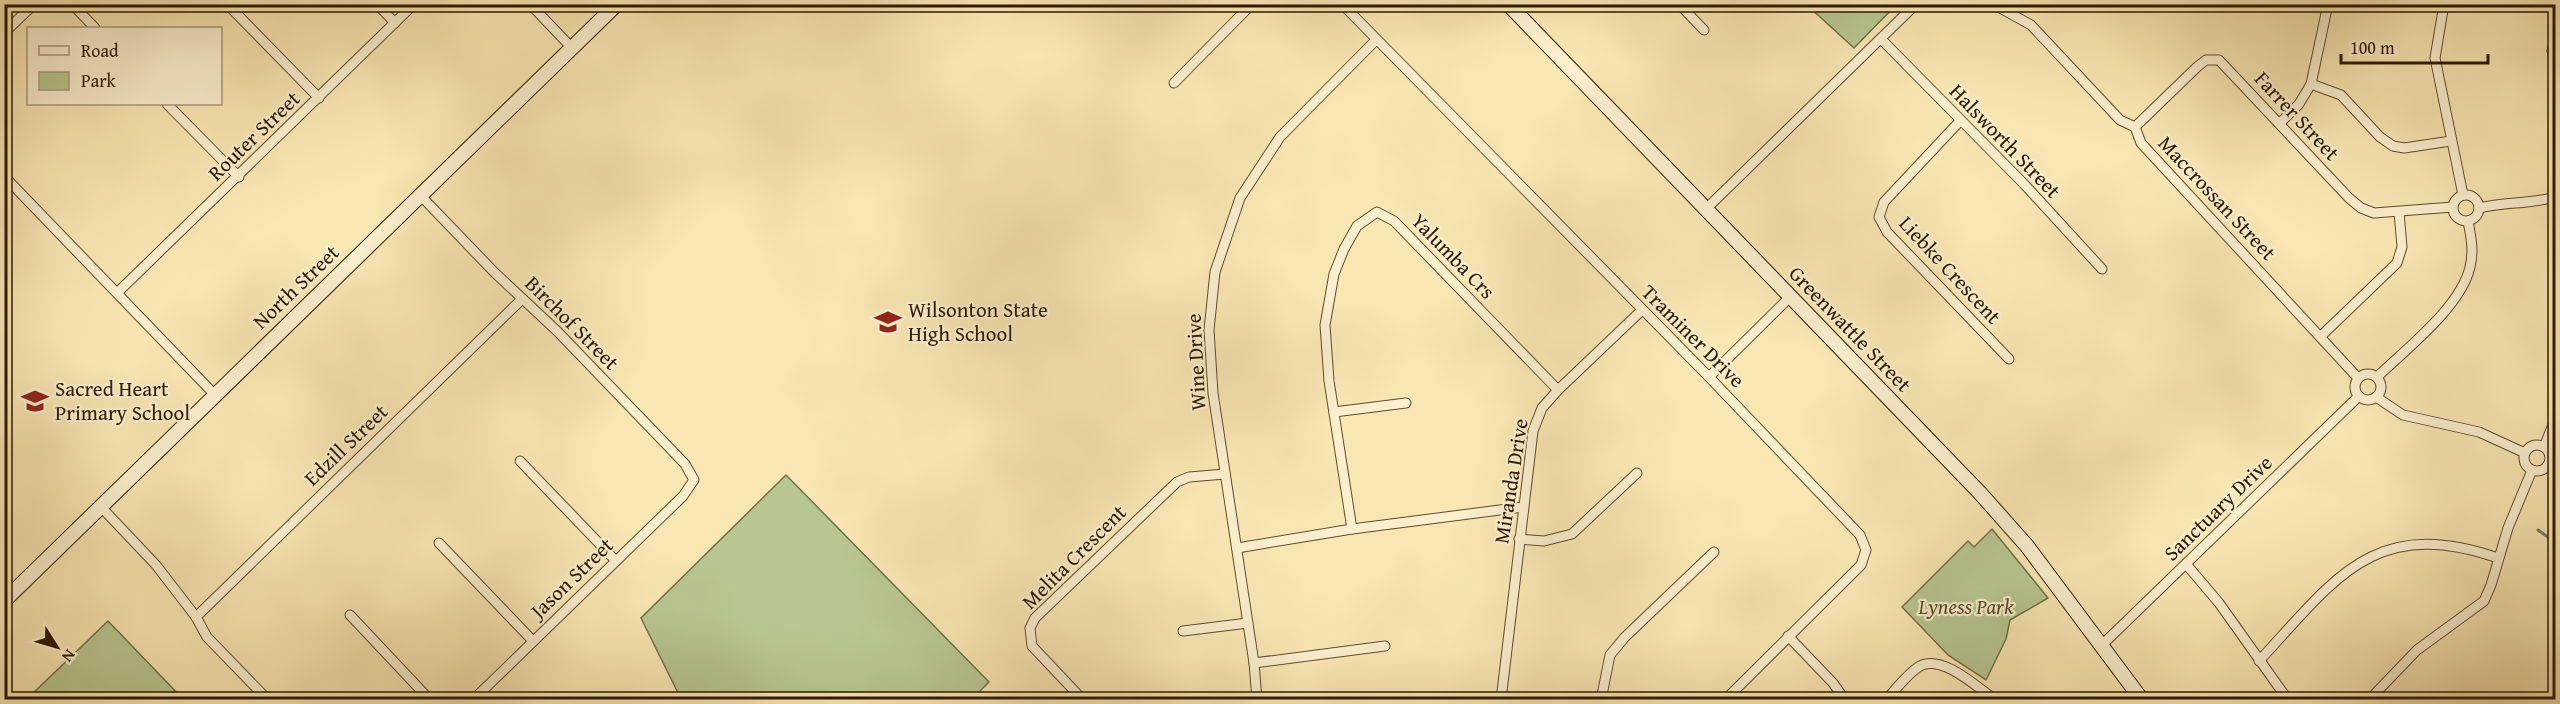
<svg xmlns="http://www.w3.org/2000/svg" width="2560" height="704" font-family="'Gentium Book Plus',serif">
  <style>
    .green { fill: #b8c791; stroke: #727049; stroke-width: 1.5 }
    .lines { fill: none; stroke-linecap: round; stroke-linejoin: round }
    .stream { stroke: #737b6f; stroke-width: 3 }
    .street-casing { stroke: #5e4c2e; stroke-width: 11 }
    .secondary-casing { stroke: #2b1901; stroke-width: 16 }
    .street { stroke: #fbefce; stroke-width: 9 }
    .secondary { stroke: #fbefce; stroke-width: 14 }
    .labels { text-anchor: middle; stroke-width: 4.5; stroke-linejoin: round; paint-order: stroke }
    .street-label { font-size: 21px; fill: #2b1901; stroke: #fbefce }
    .poi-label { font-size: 21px; fill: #2b1901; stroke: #fbefce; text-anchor: start }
    .park-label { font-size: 21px; font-style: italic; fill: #554d2c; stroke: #fbefce }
  </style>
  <rect width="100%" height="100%" fill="#f9e7b3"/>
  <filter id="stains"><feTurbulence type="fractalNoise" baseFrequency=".00333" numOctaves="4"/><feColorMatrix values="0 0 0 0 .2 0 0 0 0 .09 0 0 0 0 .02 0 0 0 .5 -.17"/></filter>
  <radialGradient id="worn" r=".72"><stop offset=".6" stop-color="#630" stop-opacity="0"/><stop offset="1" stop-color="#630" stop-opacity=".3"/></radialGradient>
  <g class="green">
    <path d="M1807,5H1896L1854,48Z"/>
    <path d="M786,475L989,682L972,699H681L641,618Z"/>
    <path d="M1992,529L2048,598L2010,620L2006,639L1986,680L1948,655L1902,607L1968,541L1974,547Z"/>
    <path d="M108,621L183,699H27Z"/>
  </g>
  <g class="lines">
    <path class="stream" d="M2538,530L2556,543"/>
    <defs>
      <g id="street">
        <path d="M72,4L95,28"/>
        <path d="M227,4L319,98"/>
        <path d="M377,4L395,23"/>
        <path d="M530,4L572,48"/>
        <path d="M1342,4L1709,377L1860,535L1866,550L1861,565L1725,700"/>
        <path d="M1679,4L1704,30"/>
        <path d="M1993,4L2031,25L2120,120L2135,127L2141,143L2358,378"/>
        <path d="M2444,4L2435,58L2463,195"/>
        <path d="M4,33L34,4"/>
        <path d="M2556,36L2552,51L2556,63"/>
        <path d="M1881,39L2024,184L2102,269"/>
        <path d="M1174,83L1252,4"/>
        <path d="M2311,84L2341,95L2380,137L2393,146L2404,148L2451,141"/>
        <path d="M167,104L239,177"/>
        <path d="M1960,121L1884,202L1879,217L1887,232L2009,359"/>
        <path d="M2280,123L2299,104L2311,84L2328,4"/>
        <path d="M2135,127L2197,67L2206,60H2219L2349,198L2361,208L2374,213L2453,207"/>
        <path d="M4,176L215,395"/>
        <circle cx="2466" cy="208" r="13"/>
        <path d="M420,195L494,272L557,331L685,464L694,480L683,496L473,700"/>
        <path d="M2479,208C2505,202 2530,204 2556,197"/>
        <path d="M1705,210L1916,4"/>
        <path d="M118,292L414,4"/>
        <path d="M2321,336L2397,263L2402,247L2399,212"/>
        <circle cx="2368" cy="387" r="13"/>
        <path d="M1709,377L1790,297"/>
        <path d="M2377,377C2406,349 2461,307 2470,267C2474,251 2471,237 2468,221"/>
        <path d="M2376,397L2403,415L2479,432L2525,453"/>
        <path d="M1334,412L1406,403"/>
        <circle cx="2537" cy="458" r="13"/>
        <path d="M2544,447L2556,417"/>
        <path d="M520,461L616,561"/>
        <path d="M101,507L156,565L196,617L207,637L268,700"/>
        <path d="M1352,529L1329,381L1325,325L1334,274L1344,249L1357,226L1377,212L1394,221L1558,390"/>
        <path d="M1519,539L1544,541L1572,534L1637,473"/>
        <path d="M439,543L533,641"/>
        <path d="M1237,548L1352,529L1523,507"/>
        <path d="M2186,564L2219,603L2288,700"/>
        <path d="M350,615L430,700"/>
        <path d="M196,617L522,299"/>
        <path d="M1183,631L1248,623"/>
        <path d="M1788,636L1833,683L1845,700"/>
        <path d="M2102,645L2359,396"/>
        <path d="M2259,661C2335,579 2374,515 2498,558"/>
        <path d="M1254,663L1385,646"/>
        <path d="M1083,700L1032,646L1030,628L1035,618L1177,482L1189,477L1225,474"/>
        <path d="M1257,700L1254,663L1213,393L1209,330L1215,272L1240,198L1280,137L1376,40"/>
        <path d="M1501,700L1533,431L1542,408L1558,390L1642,310"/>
        <path d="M1601,700L1610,655L1625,637L1714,552"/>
        <path d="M1886,700C1896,689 1908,673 1920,666C1942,654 1977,687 1995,700"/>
        <path d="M2369,700L2417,650L2484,601L2491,585L2508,528L2532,470"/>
      </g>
      <g id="secondary">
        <path d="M1508,4L1980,493L2027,546L2142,700"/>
        <path d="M4,601L617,4"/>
      </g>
    </defs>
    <use href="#street" class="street-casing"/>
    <use href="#secondary" class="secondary-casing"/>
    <use href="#street" class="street"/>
    <use href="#secondary" class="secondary"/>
  </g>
  <defs>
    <symbol id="school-bare" viewBox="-9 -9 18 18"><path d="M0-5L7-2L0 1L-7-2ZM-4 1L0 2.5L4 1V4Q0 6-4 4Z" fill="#8f2418" stroke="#fbefce" stroke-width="2.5" paint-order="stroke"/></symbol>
  </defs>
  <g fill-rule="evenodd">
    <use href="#school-bare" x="869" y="303" width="38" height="38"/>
    <use href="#school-bare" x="16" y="382" width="38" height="38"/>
  </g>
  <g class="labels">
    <g class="street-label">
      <text transform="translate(2297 116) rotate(47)" y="7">Farrer Street</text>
      <text transform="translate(254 136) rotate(-44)" y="7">Router Street</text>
      <text transform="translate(2005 141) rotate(46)" y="7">Halsworth Street</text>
      <text transform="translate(2217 198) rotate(47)" y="7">Maccrossan Street</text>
      <text transform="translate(1453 256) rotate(46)" y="7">Yalumba Crs</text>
      <text transform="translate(1950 270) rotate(47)" y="7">Liebke Crescent</text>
      <text transform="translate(296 287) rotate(-44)" y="7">North Street</text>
      <text transform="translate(572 323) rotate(45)" y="7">Birchof Street</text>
      <text transform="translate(1850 329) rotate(46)" y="7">Greenwattle Street</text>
      <text transform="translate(1693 336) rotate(45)" y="7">Traminer Drive</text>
      <text transform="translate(1196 362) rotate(-93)" y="7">Wine Drive</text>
      <text transform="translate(346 445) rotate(-44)" y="7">Edzill Street</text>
      <text transform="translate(1511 481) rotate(-81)" y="7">Miranda Drive</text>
      <text transform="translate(2218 508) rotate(-44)" y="7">Sanctuary Drive</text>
      <text transform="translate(1074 557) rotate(-45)" y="7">Melita Crescent</text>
      <text transform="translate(572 578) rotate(-44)" y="7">Jason Street</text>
    </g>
    <g class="poi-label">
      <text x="908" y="317">Wilsonton State<tspan x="908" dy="24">High School</tspan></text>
      <text x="55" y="396">Sacred Heart<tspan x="55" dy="24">Primary School</tspan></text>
    </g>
    <g class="park-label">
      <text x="1966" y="614">Lyness Park</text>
    </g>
  </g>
  <rect width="2560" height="704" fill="none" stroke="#f9e7b3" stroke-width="24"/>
  <rect x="6" y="6" width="2548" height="692" fill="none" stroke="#2b1901" stroke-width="3"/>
  <rect x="12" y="12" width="2536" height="680" fill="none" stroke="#2b1901" stroke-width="1.5"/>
  <rect x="27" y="27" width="195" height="78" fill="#fbefce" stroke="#a8997c" stroke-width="1.5"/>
  <rect x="39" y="46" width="30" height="9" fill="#fbefce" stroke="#a8997c" stroke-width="1.5"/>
  <text x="81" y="57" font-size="18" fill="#2b1901">Road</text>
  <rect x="39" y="72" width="30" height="18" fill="#b8c791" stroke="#a8997c" stroke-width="1.5"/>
  <text x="81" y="87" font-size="18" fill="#2b1901">Park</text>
  <g transform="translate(57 647) rotate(127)" stroke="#fbefce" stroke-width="4.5" paint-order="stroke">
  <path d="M0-4.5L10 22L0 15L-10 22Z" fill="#2b1901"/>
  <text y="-9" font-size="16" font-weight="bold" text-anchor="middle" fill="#2b1901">N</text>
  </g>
  <path d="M2341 54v9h147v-9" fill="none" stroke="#2b1901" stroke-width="3"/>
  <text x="2350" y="54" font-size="18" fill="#2b1901" stroke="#fbefce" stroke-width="4.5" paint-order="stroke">100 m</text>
  <rect width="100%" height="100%" filter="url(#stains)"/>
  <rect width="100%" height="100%" fill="url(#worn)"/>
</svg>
